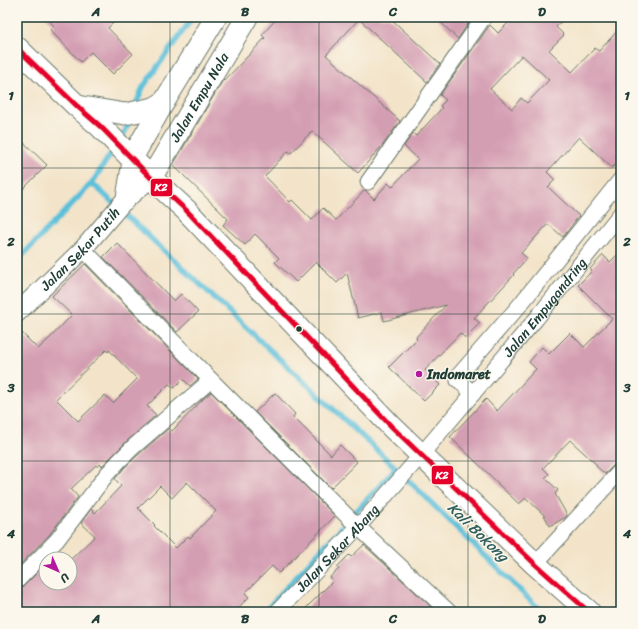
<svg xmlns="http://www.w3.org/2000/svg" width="638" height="629" font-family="Sriracha,sans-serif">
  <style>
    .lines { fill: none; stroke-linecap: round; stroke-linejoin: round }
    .stream { stroke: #5cc0da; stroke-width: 5.5 }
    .building { fill: #d49eb2; fill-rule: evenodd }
    .minor-casing { stroke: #697768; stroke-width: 17 }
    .tertiary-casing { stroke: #697768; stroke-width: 20 }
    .secondary-casing { stroke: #697768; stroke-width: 23 }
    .trunk-casing { stroke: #697768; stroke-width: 24 }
    .minor { stroke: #fff; stroke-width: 15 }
    .tertiary { stroke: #fff; stroke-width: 18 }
    .secondary { stroke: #fff; stroke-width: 21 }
    .trunk { stroke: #fff; stroke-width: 22 }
    .bus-1-casing { stroke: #fbf7ec; stroke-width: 8 }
    .bus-1 { stroke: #e4002b; stroke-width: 5 }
    .grid { fill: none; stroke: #1f3d34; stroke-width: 1; stroke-opacity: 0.55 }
    .bus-dot { fill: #1f3d34; stroke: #fbf7ec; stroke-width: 1.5 }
    .poi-dot { fill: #b5179e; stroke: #fbf7ec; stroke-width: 1.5 }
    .labels { text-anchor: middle; stroke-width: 3; stroke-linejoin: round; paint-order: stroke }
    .street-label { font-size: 14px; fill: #1f3d34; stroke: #fbf7ec }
    .poi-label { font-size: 14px; font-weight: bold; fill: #1f3d34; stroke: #fbf7ec; text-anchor: start }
    .water-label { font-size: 15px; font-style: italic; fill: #2e5e5e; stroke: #fbf7ec }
    .line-badge { stroke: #fbf7ec; stroke-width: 1.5 }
    .badge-label { font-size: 11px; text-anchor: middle; font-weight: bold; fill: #fff }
    .neatline { fill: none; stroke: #1f3d34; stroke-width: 1.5 }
    .grid-label { font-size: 13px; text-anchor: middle; font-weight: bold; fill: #1f3d34 }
  </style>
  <rect width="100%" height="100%" fill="#fbf7ec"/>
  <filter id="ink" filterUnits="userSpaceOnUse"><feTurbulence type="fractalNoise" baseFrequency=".025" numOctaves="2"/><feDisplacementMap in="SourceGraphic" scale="8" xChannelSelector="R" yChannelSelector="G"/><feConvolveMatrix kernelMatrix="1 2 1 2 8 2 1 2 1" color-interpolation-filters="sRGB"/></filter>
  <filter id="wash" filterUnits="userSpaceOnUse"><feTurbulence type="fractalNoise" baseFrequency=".012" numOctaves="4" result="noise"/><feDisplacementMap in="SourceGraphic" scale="16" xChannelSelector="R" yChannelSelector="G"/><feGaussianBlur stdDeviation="0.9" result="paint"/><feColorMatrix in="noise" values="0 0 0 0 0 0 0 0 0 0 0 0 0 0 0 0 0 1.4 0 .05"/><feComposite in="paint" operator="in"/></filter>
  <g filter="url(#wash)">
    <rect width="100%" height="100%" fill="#f3e4c9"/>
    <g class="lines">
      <g class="stream">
        <path d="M135,107L143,87L193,17"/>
        <path d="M120,140L123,136L131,117"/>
        <path d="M92,183L396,468L538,608L544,612"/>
        <path d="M17,261L92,183L115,147"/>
        <path d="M264,612L396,468"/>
      </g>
    </g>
    <g id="blocks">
      <g class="building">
        <path d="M46,17H119L108,28L133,54L113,74L91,52L81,62L50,30L54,26Z"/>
        <path d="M278,17H389L440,64L427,82L359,19L326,55L400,121L383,145L358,173L312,131L291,153L288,151L265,176L290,202L292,200L312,220L323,208L336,220L365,190L374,199L388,183L392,187L418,159L404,146L413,133L416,136L442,108L440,106L446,100L440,95L490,25L498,33L514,17H565L556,27L564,35L549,50L572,72L595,48L599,51L621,27V159L612,168L579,137L547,172L555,180L548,187L579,216L563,237L548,224L521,253L527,258L513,274L514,275L474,318L480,323L465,338L460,333L425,370L440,385L424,401L389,367L417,339L416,337L446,305L384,321L382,312L358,318L347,273L337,283L316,262L296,282L275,262L279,258L255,234L245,245L223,225L228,219L173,165L223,80L224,81L265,38L262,35ZM522,55L549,80L527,103L521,98L512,109L490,89Z"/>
        <path d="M435,17H463L469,22L458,39Z"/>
        <path d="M17,136L47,165L17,195Z"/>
        <path d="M117,243L174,301L181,294L198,312L177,332L103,257Z"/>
        <path d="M621,251V461L618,462L615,464L605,474L596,466L597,465L570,440L543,468L549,474L545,478L558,490L555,494L567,515L566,517L550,526L544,515L526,498L519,504L498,484V483L450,437L486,399L497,411L536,369L529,362L542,347L549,354L570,333L584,347L612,319L578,285L592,271L590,269L603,255L610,262Z"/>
        <path d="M85,264L198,379L190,386L183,379L174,388L169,384L147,406L156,415L126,442L102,466L100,464L98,467L96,465L71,489L78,497L50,534L17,568V328L38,349L50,338L72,315L52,296ZM106,350L108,352L109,350L137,379L113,403L105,395L78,421L56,399Z"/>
        <path d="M211,392L335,516L279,573L272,566L245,593L249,597L234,612H17V590H20L46,564V583H70V560L95,536L81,523L91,509L95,513L121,486L115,479L125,467L138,455L169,428L172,431L203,399ZM187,482L216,511L190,538L188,536L176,548L154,526L155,525L138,508L160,486L172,498Z"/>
        <path d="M275,393L295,414L293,417L331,455L340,445L357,462L331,488L255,412Z"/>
        <path d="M364,545L427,603L435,612H302L333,581L330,577L339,569L337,567L349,555L351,557Z"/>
      </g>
    </g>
  </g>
  <g filter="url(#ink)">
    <use href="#blocks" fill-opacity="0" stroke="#697768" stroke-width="1"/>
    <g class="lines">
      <defs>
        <g id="minor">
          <path d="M368,182L484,17"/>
          <path d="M83,249L211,380L354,523L449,612"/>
          <path d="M473,394L460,381L458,380L459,375L519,306L621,179"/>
          <path d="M535,564L621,470"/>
          <path d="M17,581L57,540L107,474L119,461L132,448L211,380"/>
          <path id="s1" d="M277,612L358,527L409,469L536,319L621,213"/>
        </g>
        <g id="tertiary">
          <path d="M125,201L132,158"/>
          <path id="s2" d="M17,313L83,249L123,202L151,178"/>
        </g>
        <g id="secondary">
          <path d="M77,106L125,114L154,108L164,102"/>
          <path d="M132,158L164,102L216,17"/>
          <path id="s3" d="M151,178L247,17"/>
        </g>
        <path id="trunk" d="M17,48L77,106L101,127L151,178L186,210L392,427L535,564L589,612"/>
      </defs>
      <use href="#minor" class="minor-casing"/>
      <use href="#tertiary" class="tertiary-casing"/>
      <use href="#secondary" class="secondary-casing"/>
      <use href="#trunk" class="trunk-casing"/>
      <use href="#minor" class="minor"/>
      <use href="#tertiary" class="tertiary"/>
      <use href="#secondary" class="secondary"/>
      <use href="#trunk" class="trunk"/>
      <defs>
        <path id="bus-1" d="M17,48L77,106L101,127L151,178L186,210L392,427L535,564L589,612"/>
      </defs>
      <use href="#bus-1" class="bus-1-casing"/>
      <use href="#bus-1" class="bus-1"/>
    </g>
  </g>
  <path class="grid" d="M170,17V612M319,17V612M468,17V612M17,168H621M17,314H621M17,461H621"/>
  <circle class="bus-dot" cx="299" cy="329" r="3.5"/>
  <circle class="poi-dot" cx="419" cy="374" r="4"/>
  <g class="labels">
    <g class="street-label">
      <text dy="5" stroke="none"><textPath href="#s3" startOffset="94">Jalan Empu Nala</textPath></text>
      <text dy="5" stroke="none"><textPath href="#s2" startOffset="90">Jalan Sekar Putih</textPath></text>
      <text dy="5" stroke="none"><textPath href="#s1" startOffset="406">Jalan Empugandring</textPath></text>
      <text dy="5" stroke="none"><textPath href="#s1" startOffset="88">Jalan Sekar Abang</textPath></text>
    </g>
    <g class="poi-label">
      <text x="427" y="379">Indomaret</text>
    </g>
    <g class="water-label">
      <text transform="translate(478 532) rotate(44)" y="5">Kali Bokong</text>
    </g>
  </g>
  <g class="line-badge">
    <rect x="150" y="178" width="23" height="19" rx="4" fill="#e4002b"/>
    <rect x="431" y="465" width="23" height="20" rx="4" fill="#e4002b"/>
  </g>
  <g class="badge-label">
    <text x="161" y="191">K2</text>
    <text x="442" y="479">K2</text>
  </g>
  <rect width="638" height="629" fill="none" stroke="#fbf7ec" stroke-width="44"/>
  <g transform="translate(58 571) rotate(135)"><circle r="19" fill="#fbf7ec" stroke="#a3ada2"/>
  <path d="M0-3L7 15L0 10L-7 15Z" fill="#b5179e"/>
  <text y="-6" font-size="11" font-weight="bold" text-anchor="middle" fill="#1f3d34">U</text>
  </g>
  <rect x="22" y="22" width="594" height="585" class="neatline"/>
  <g class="grid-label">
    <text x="96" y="16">A</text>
    <text x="245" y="16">B</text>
    <text x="393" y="16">C</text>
    <text x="542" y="16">D</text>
    <text x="11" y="100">1</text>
    <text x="627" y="100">1</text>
    <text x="11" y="246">2</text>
    <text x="627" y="246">2</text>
    <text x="11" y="392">3</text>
    <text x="627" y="392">3</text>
    <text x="11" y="538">4</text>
    <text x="627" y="538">4</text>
    <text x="96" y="623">A</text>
    <text x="245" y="623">B</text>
    <text x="393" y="623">C</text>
    <text x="542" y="623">D</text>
  </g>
</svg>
